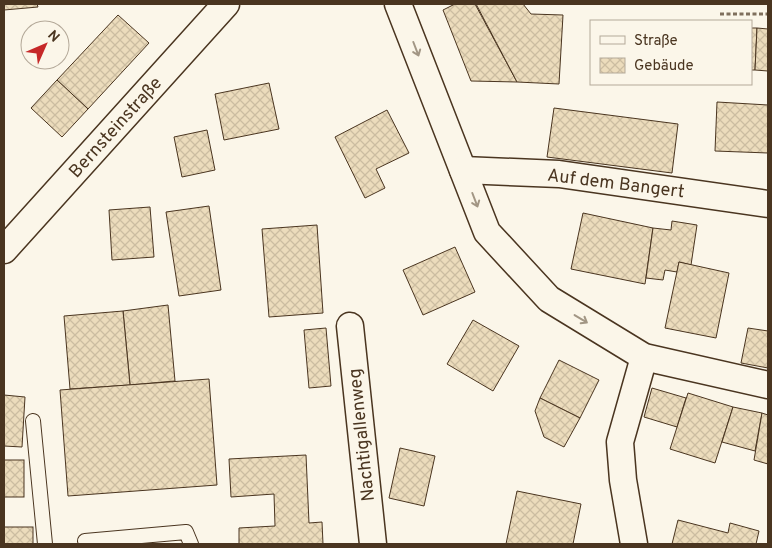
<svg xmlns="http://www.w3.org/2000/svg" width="772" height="548" font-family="Overpass,sans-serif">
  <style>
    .building { fill: url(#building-cross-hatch); stroke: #4a3520 }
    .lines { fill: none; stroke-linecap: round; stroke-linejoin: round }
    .service-casing { stroke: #4a3520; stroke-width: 16 }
    .minor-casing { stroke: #4a3520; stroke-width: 29 }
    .path { stroke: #7f6f5c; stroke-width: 3; stroke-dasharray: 4 2.5; stroke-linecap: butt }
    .service { stroke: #fbf6e9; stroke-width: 14 }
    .minor { stroke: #fbf6e9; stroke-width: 26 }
    .oneway { stroke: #a29684 }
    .labels { text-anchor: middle; stroke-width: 4; stroke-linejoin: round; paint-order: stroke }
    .street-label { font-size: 18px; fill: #4a3520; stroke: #fbf6e9 }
  </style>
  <defs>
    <pattern id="building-cross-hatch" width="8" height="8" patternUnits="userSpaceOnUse" patternTransform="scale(1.25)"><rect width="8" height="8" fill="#ecdcbc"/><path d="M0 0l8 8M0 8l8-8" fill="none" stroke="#ccbda1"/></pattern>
  </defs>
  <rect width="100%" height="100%" fill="#fbf6e9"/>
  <g class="building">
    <path d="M4,4H37L38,7L4,10Z"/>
    <path d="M455,4H475L517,82L471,81L443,10Z"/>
    <path d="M476,4H523L531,14L563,15L559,84L517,82Z"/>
    <path d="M118,15L149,43L88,109L57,80Z"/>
    <path d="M751,28H757L755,70H751Z"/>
    <path d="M757,28L768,29V71L755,70Z"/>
    <path d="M57,80L88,109L62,137L31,108Z"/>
    <path d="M269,83L279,129L224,140L215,94Z"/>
    <path d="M717,102L768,105V153L715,151Z"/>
    <path d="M554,108L678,124L672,173L547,157Z"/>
    <path d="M387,110L409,153L376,169L385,188L365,198L335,137Z"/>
    <path d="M207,130L215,170L182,177L174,137Z"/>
    <path d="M209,206L221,290L179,296L166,212Z"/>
    <path d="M150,207L154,257L112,260L109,210Z"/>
    <path d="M583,213L653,228L645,284L571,269Z"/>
    <path d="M672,221L697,225L691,265L679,262L677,272L665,270L663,280L646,278L653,228L671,230Z"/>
    <path d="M317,225L323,313L269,317L262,229Z"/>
    <path d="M455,247L475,292L423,315L403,270Z"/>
    <path d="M679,262L729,273L716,338L665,328Z"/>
    <path d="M168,305L175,381L130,385L123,311Z"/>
    <path d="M123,311L130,385L70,389L64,316Z"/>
    <path d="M473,320L519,346L493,391L447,364Z"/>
    <path d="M326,328L331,386L309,388L304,330Z"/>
    <path d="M748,328L768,331V368L741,363Z"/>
    <path d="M559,360L599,380L580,418L540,398Z"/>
    <path d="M209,379L217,485L68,496L60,390Z"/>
    <path d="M652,388L686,398L677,427L644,417Z"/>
    <path d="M688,393L733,407L715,463L670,449Z"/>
    <path d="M4,395L25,397L22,447L4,446Z"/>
    <path d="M540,398L580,418L564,447L544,437L535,411Z"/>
    <path d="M733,407L762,413L755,451L722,442Z"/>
    <path d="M762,413L768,415V464L754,460Z"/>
    <path d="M400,448L435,456L424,506L389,498Z"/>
    <path d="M306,455L309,523L322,522L323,544H239V528L275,526L274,494L231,497L229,459Z"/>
    <rect x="4" y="460" width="20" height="37"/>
    <path d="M517,491L581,504L573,544H506Z"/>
    <path d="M678,520L728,533L730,523L759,531L756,544H672Z"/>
    <rect x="4" y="527" width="29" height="17"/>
  </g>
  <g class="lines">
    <defs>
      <g id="service">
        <path d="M33,421L45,544"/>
        <path d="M85,541L186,532L191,544"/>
      </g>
      <g id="minor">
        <path d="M398,4L487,232L549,299L644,357L768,385"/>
        <path d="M463,170L559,174L768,204"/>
        <path d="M4,250L226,4"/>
        <path d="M350,326L373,544"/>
        <path d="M634,544L623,480L620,442L644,357"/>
      </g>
    </defs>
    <use href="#service" class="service-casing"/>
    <use href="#minor" class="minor-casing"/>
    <path class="path" d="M720,14H768"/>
    <use href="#service" class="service"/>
    <use href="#minor" class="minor"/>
  </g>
  <defs><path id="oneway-shaft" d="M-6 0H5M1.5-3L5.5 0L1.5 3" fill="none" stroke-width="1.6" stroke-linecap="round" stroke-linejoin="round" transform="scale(1.25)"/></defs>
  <g class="oneway">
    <use href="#oneway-shaft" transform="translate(416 49) rotate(69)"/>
    <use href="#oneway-shaft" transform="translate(475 200) rotate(69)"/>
    <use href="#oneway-shaft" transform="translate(581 319) rotate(31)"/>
  </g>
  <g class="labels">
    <g class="street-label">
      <text transform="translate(115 127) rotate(-48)" y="6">Bernsteinstraße</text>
      <text transform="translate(616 183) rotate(7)" y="6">Auf dem Bangert</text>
      <text transform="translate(361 435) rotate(-96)" y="6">Nachtigallenweg</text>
    </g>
  </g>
  <rect width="772" height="548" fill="none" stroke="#4a3520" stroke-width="10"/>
  <rect x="590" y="20" width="162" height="65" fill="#fbf6e9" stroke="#b4a999"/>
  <rect x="600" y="36" width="25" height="8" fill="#fbf6e9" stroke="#b4a999"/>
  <text x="634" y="45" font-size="15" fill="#4a3520">Straße</text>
  <rect x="600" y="58" width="25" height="15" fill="url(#building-cross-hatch)" stroke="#b4a999"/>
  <text x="634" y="70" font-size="15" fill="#4a3520">Gebäude</text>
  <g transform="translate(45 45) rotate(45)"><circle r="24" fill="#fbf6e9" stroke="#b4a999"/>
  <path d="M0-4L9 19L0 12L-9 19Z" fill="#c62828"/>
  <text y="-8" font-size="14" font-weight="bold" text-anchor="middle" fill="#4a3520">N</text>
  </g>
</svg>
